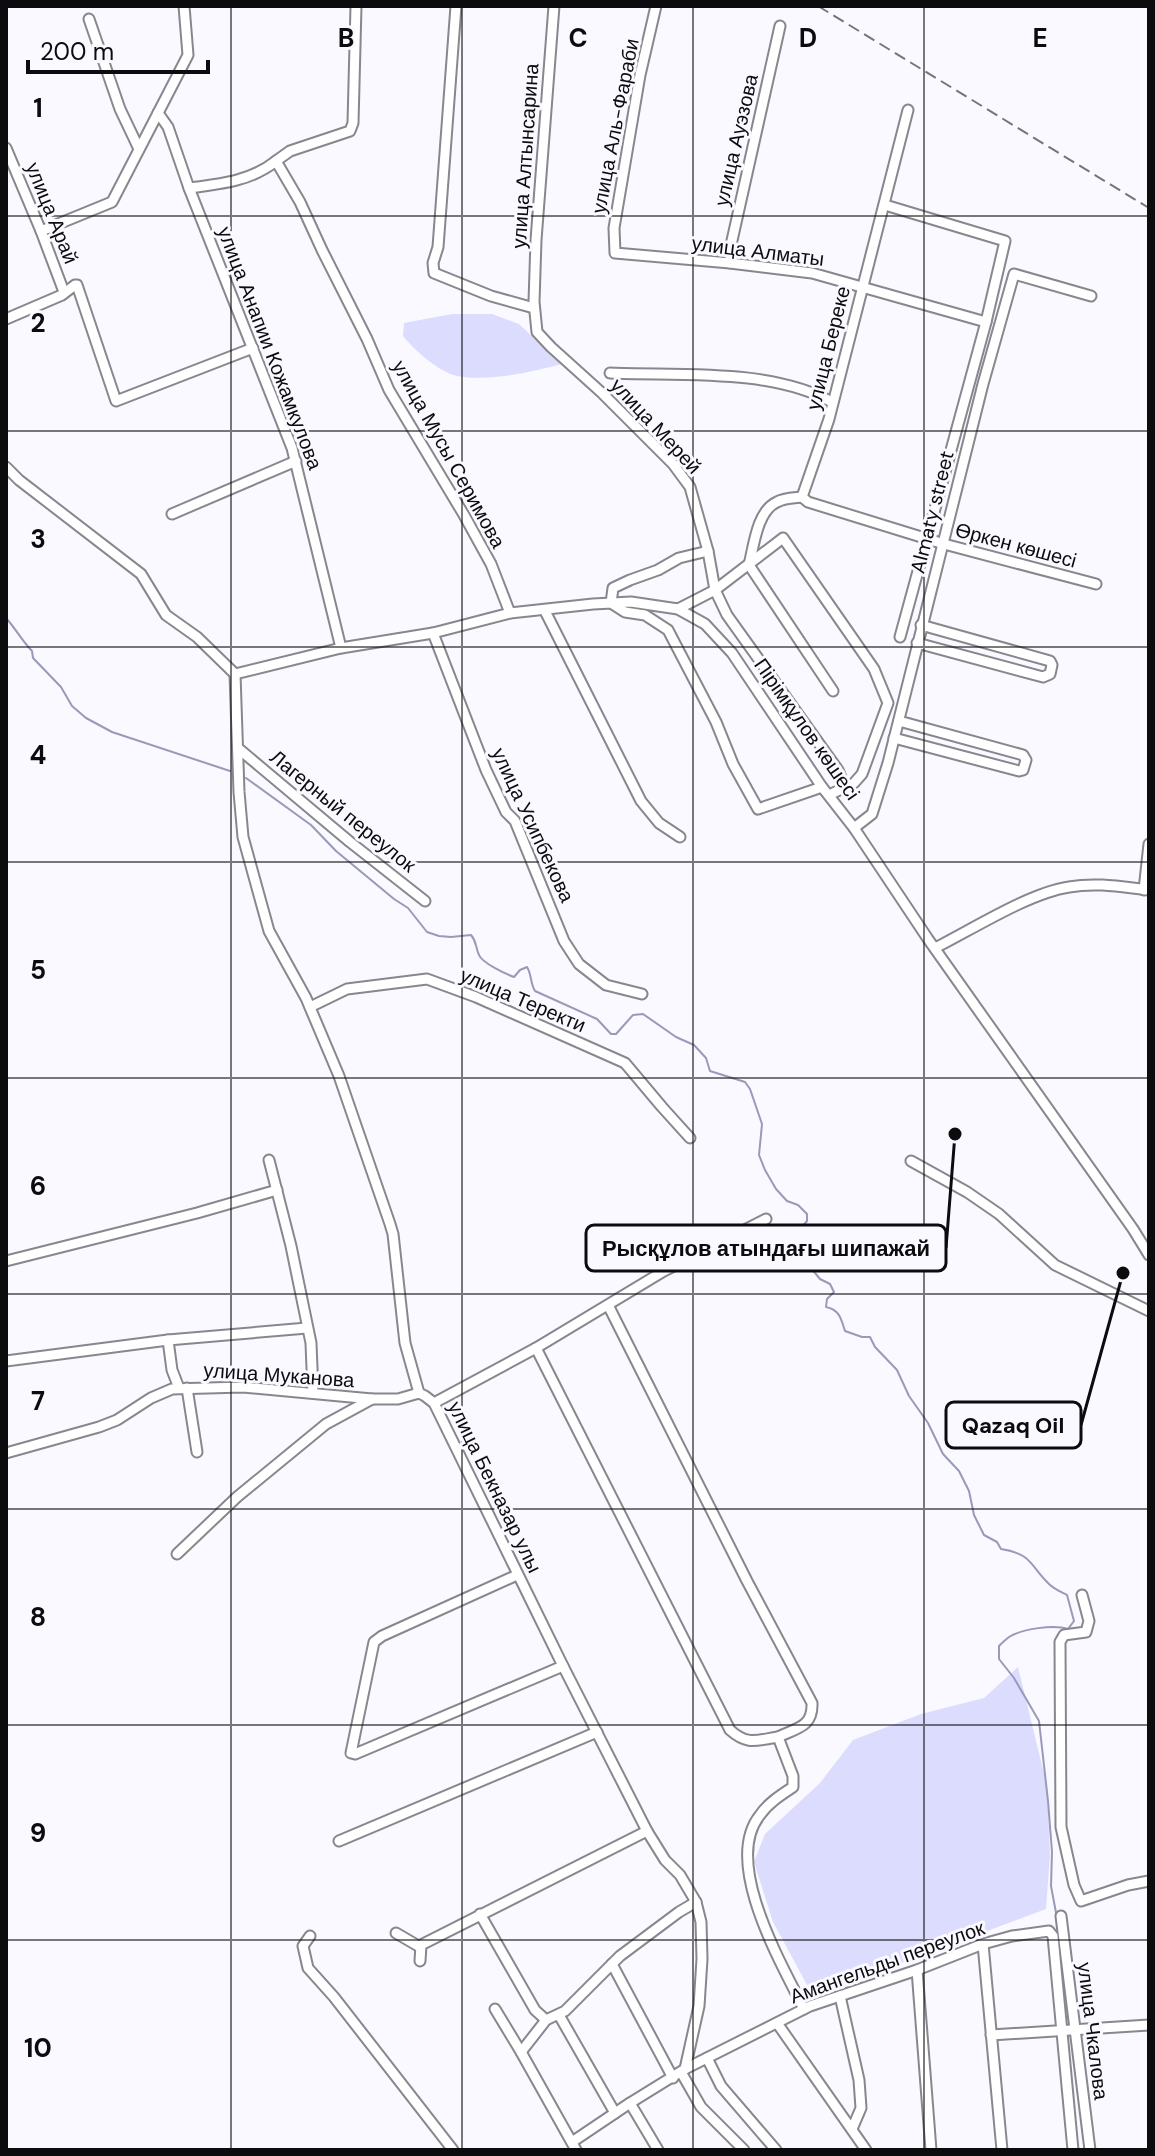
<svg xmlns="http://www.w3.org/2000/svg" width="1155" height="2156" font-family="'DM Sans',sans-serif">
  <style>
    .green { fill: #dcdcfe }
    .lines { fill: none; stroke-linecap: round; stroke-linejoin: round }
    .stream { stroke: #9999b9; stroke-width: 2 }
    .minor-casing { stroke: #87878f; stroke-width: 13 }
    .minor { stroke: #fff; stroke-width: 9 }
    .rail { stroke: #757579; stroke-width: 2; stroke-dasharray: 12 6; stroke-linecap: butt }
    .grid { fill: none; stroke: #0c0c0f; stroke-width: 2; stroke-opacity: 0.55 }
    .labels { text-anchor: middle; stroke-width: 6; stroke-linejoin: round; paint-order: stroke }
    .street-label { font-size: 20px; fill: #0c0c0f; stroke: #f9f9ff }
    .grid-label { font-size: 26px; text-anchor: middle; font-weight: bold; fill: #0c0c0f; stroke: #f9f9ff; stroke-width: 6; stroke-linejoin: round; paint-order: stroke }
    .leader { fill: none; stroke: #0c0c0f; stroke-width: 3 }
    .callout-dot { fill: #0c0c0f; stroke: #f9f9ff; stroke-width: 3 }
    .callout { fill: #f9f9ff; stroke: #0c0c0f; stroke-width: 3 }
    .callout-label { font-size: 22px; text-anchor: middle; font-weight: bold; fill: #0c0c0f }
  </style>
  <rect width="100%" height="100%" fill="#f9f9ff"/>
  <g class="green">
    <path d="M452,314H492L519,324L562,364C530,372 491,382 457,376C439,372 414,350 403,336L404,323Z"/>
    <path d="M1018,1667L1047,1786L1050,1855L1046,1909L813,1996L773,1922L754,1862L765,1834L820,1783L853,1740L921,1714L984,1698Z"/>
  </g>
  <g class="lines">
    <g class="stream">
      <path d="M6,618C16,629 22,641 32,651L33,658L61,687L72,706L86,718L112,732L230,771"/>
      <path d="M246,778L311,825L336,851L394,899L408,908L427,932L439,936L451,937L471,935C477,942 475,946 479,955C482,963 506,974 514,977L520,970L527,967C532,975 530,983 535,991L597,1019L611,1034H616L633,1015L643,1014L676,1037L694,1045L706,1058L710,1071L745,1082L750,1089L762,1124L759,1155L765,1170L776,1189L787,1201L798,1205L807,1214V1221L800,1229L798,1238L807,1249L811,1268L820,1279L830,1284L834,1292L827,1299L826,1307C840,1310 841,1319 845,1331L862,1337H870L875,1347L897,1370L909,1396L928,1423L943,1454L959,1471L969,1491L974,1515L984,1535L997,1542L1001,1549C1033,1554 1030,1566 1049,1584C1054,1589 1061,1592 1067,1595L1074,1621L1068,1629C1054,1624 1022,1629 1009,1637C1005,1640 1002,1643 999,1646V1659L1014,1678L1039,1721L1048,1801L1052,1852L1051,1886L1057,1918"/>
      <path d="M1065,1988L1069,2022"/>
    </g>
    <defs>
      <g id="minor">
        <path d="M356,6L353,123L350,131L290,151L276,161L300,202L322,250L367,339L389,390L464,515L491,564L510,613"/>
        <path d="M456,6L438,247L433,263L434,273L491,296L534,308"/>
        <path d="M554,6L536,240L534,302L537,332L551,347L602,393L673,464L690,487L708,551L715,590L727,615L838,770L845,787"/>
        <path d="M656,6L640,75L614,228L615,253L730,263L812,273L986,322"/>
        <path d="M89,19L120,109L139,149"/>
        <path d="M158,113L168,127L189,188L292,448L341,648"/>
        <path d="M6,148L41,231L64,292"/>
        <path d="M189,188C221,184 251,181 276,161"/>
        <path d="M885,205L1005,241L986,322L900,637"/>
        <path d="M41,231L112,202L188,55L184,6"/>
        <path d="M730,263L731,245L780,26"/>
        <path d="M6,319L62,295L75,285H77L116,401L253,348"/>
        <path d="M610,373C681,376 769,368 832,402"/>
        <path d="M6,467L19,480L141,574L166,615L197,637L235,674"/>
        <path d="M802,497L829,419L908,110"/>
        <path d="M802,497L808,502L944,544L1096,584"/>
        <path d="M802,497C794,498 784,498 777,502C757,511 754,545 749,565L833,691"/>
        <path d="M172,514L296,461"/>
        <path d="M708,551L679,558L658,570L630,580L613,588L611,603L625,612L645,615L668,630L716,722L733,764L758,809L822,787"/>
        <path d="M678,609L715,590L783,538L874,669L888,703L862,774L854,783L829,795"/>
        <path d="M545,611L641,801L659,823L680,837"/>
        <path d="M433,633L486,770L506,812L515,821L564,941L579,964L606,985L642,994"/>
        <path d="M917,643L1043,677L1050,674L1052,665L1050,661L921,625"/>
        <path d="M235,674L239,792L243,837L269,931L306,998L339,1076L390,1224L393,1234L405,1343L419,1393L425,1396L434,1403L563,1666L647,1831L665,1860L680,1875L696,1902L701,1922L702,1959L699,2006L685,2069"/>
        <path d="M235,674L341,648L433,633L510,613L593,604L631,602L678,609L705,624L732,653L822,787L854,828L928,939L1133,1229L1149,1255"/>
        <path d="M894,738L1019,771L1023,770L1026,760L1023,755L899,721"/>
        <path d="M239,749L350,842L425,901"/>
        <path d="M854,828L872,814L888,763L983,384L1014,274L1091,296"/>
        <path d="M1144,890L1149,844"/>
        <path d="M935,948C973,929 1029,893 1069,887C1097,882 1122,887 1149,890"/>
        <path d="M310,1007L347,989L427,979L476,997L625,1063L662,1107L690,1138"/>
        <path d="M269,1160L291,1246L311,1343L313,1393"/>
        <path d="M911,1161L967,1192L999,1214L1055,1265L1149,1311"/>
        <path d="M6,1261L197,1213L277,1190"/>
        <path d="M608,1305L747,1581L812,1703C813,1727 797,1728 778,1737L793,1776V1787C781,1795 768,1803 760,1815C722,1862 781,1963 804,2009"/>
        <path d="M168,1340L172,1370L179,1388"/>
        <path d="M536,1348L730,1730C748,1746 757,1740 778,1737"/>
        <path d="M6,1361L168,1340L307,1328"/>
        <path d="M187,1388L197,1452"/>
        <path d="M434,1403L536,1348L664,1271L766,1219"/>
        <path d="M6,1453L99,1427L117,1420L151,1398L172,1389L243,1387L372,1399H398L419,1393"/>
        <path d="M177,1554L237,1497L326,1424L372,1399"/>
        <path d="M517,1575L382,1636L374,1642L351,1753L355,1754L563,1666"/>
        <path d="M1082,1595L1089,1621L1086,1632L1064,1635L1060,1642L1061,1827L1074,1885L1081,1901L1128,1885L1149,1881"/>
        <path d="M339,1841L597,1732"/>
        <path d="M480,1914L535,2010L546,2020"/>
        <path d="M1061,1916L1090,2150"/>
        <path d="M396,1933L420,1947"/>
        <path d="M310,1936L303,1946L308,1968L334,1997L453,2150"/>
        <path d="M983,1944L1002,2150"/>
        <path d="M420,1961L421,1945L647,1831"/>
        <path d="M612,1964L673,2078"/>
        <path d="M917,1970L931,2150"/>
        <path d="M840,1996L859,2080L861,2108L852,2129"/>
        <path d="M495,2009L521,2052L576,2150"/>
        <path d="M559,2015L615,2113"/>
        <path d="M777,2023L866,2150"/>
        <path d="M991,2035L1149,2025"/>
        <path d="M521,2052L546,2020L565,2011L620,1956L679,1912L696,1902"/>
        <path d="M707,2058L721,2086L776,2150"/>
        <path d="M681,2072L701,2107L744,2150"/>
        <path d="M630,2103L658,2150"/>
        <path d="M572,2142L630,2103L685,2069L810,2006L917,1970L983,1944L1012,1936L1049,1931L1053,1936L1073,2150"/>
      </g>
    </defs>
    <use href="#minor" class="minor-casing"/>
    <use href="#minor" class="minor"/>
    <path class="rail" d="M818,6L1149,208"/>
  </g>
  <path class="grid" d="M231,6V2150M462,6V2150M693,6V2150M924,6V2150M6,216H1149M6,431H1149M6,647H1149M6,862H1149M6,1078H1149M6,1294H1149M6,1509H1149M6,1725H1149M6,1940H1149"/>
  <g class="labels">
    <g class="street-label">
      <text transform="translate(615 126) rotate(-79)" y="7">улица Аль-Фараби</text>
      <text transform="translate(736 140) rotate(-77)" y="7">улица Ауэзова</text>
      <text transform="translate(525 156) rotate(-86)" y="7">улица Алтынсарина</text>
      <text transform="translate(52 213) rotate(68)" y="7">улица Арай</text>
      <text transform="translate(758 251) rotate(7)" y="7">улица Алматы</text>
      <text transform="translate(270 348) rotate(69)" y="7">улица Анапии Кожамкулова</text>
      <text transform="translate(828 348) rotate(-76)" y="7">улица Береке</text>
      <text transform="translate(656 426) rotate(47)" y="7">улица Мерей</text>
      <text transform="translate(449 454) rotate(61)" y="7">улица Мусы Серимова</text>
      <text transform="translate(932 512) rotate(-76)" y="7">Almaty street</text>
      <text transform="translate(1016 545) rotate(15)" y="7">Өркен көшесі</text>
      <text transform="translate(807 729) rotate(55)" y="7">Пірімқұлов көшесі</text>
      <text transform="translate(343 811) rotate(39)" y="7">Лагерный переулок</text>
      <text transform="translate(533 825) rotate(65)" y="7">улица Усипбекова</text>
      <text transform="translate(523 1000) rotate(23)" y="7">улица Теректи</text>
      <text transform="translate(279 1375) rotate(4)" y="7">улица Муканова</text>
      <text transform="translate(495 1487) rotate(64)" y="7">улица Бекназар улы</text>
      <text transform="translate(887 1962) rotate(-20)" y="7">Амангельды переулок</text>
      <text transform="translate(1093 2031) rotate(83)" y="7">улица Чкалова</text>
    </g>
  </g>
  <g class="grid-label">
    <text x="346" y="47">B</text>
    <text x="578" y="47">C</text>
    <text x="808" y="47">D</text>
    <text x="1040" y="47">E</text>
    <text x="38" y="117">1</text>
    <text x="38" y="332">2</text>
    <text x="38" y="548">3</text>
    <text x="38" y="764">4</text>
    <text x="38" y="979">5</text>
    <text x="38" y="1195">6</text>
    <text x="38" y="1410">7</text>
    <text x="38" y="1626">8</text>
    <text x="38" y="1842">9</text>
    <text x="38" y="2057">10</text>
  </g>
  <path class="leader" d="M955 1134L946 1248M1123 1273L1081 1425"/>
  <g class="callout-dot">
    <circle cx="955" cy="1134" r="8"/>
    <circle cx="1123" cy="1273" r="8"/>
  </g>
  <g class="callout">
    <rect x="586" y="1225" width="360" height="46" rx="8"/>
    <rect x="946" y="1402" width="135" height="46" rx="8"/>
  </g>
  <g class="callout-label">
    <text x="766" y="1256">Рысқұлов атындағы шипажай</text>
    <text x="1013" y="1433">Qazaq Oil</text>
  </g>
  <rect width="1155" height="2156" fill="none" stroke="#0c0c0f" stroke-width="16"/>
  <path d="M28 60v12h180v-12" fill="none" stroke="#0c0c0f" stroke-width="4"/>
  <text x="40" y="60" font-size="24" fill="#0c0c0f" stroke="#f9f9ff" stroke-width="6" paint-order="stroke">200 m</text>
</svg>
